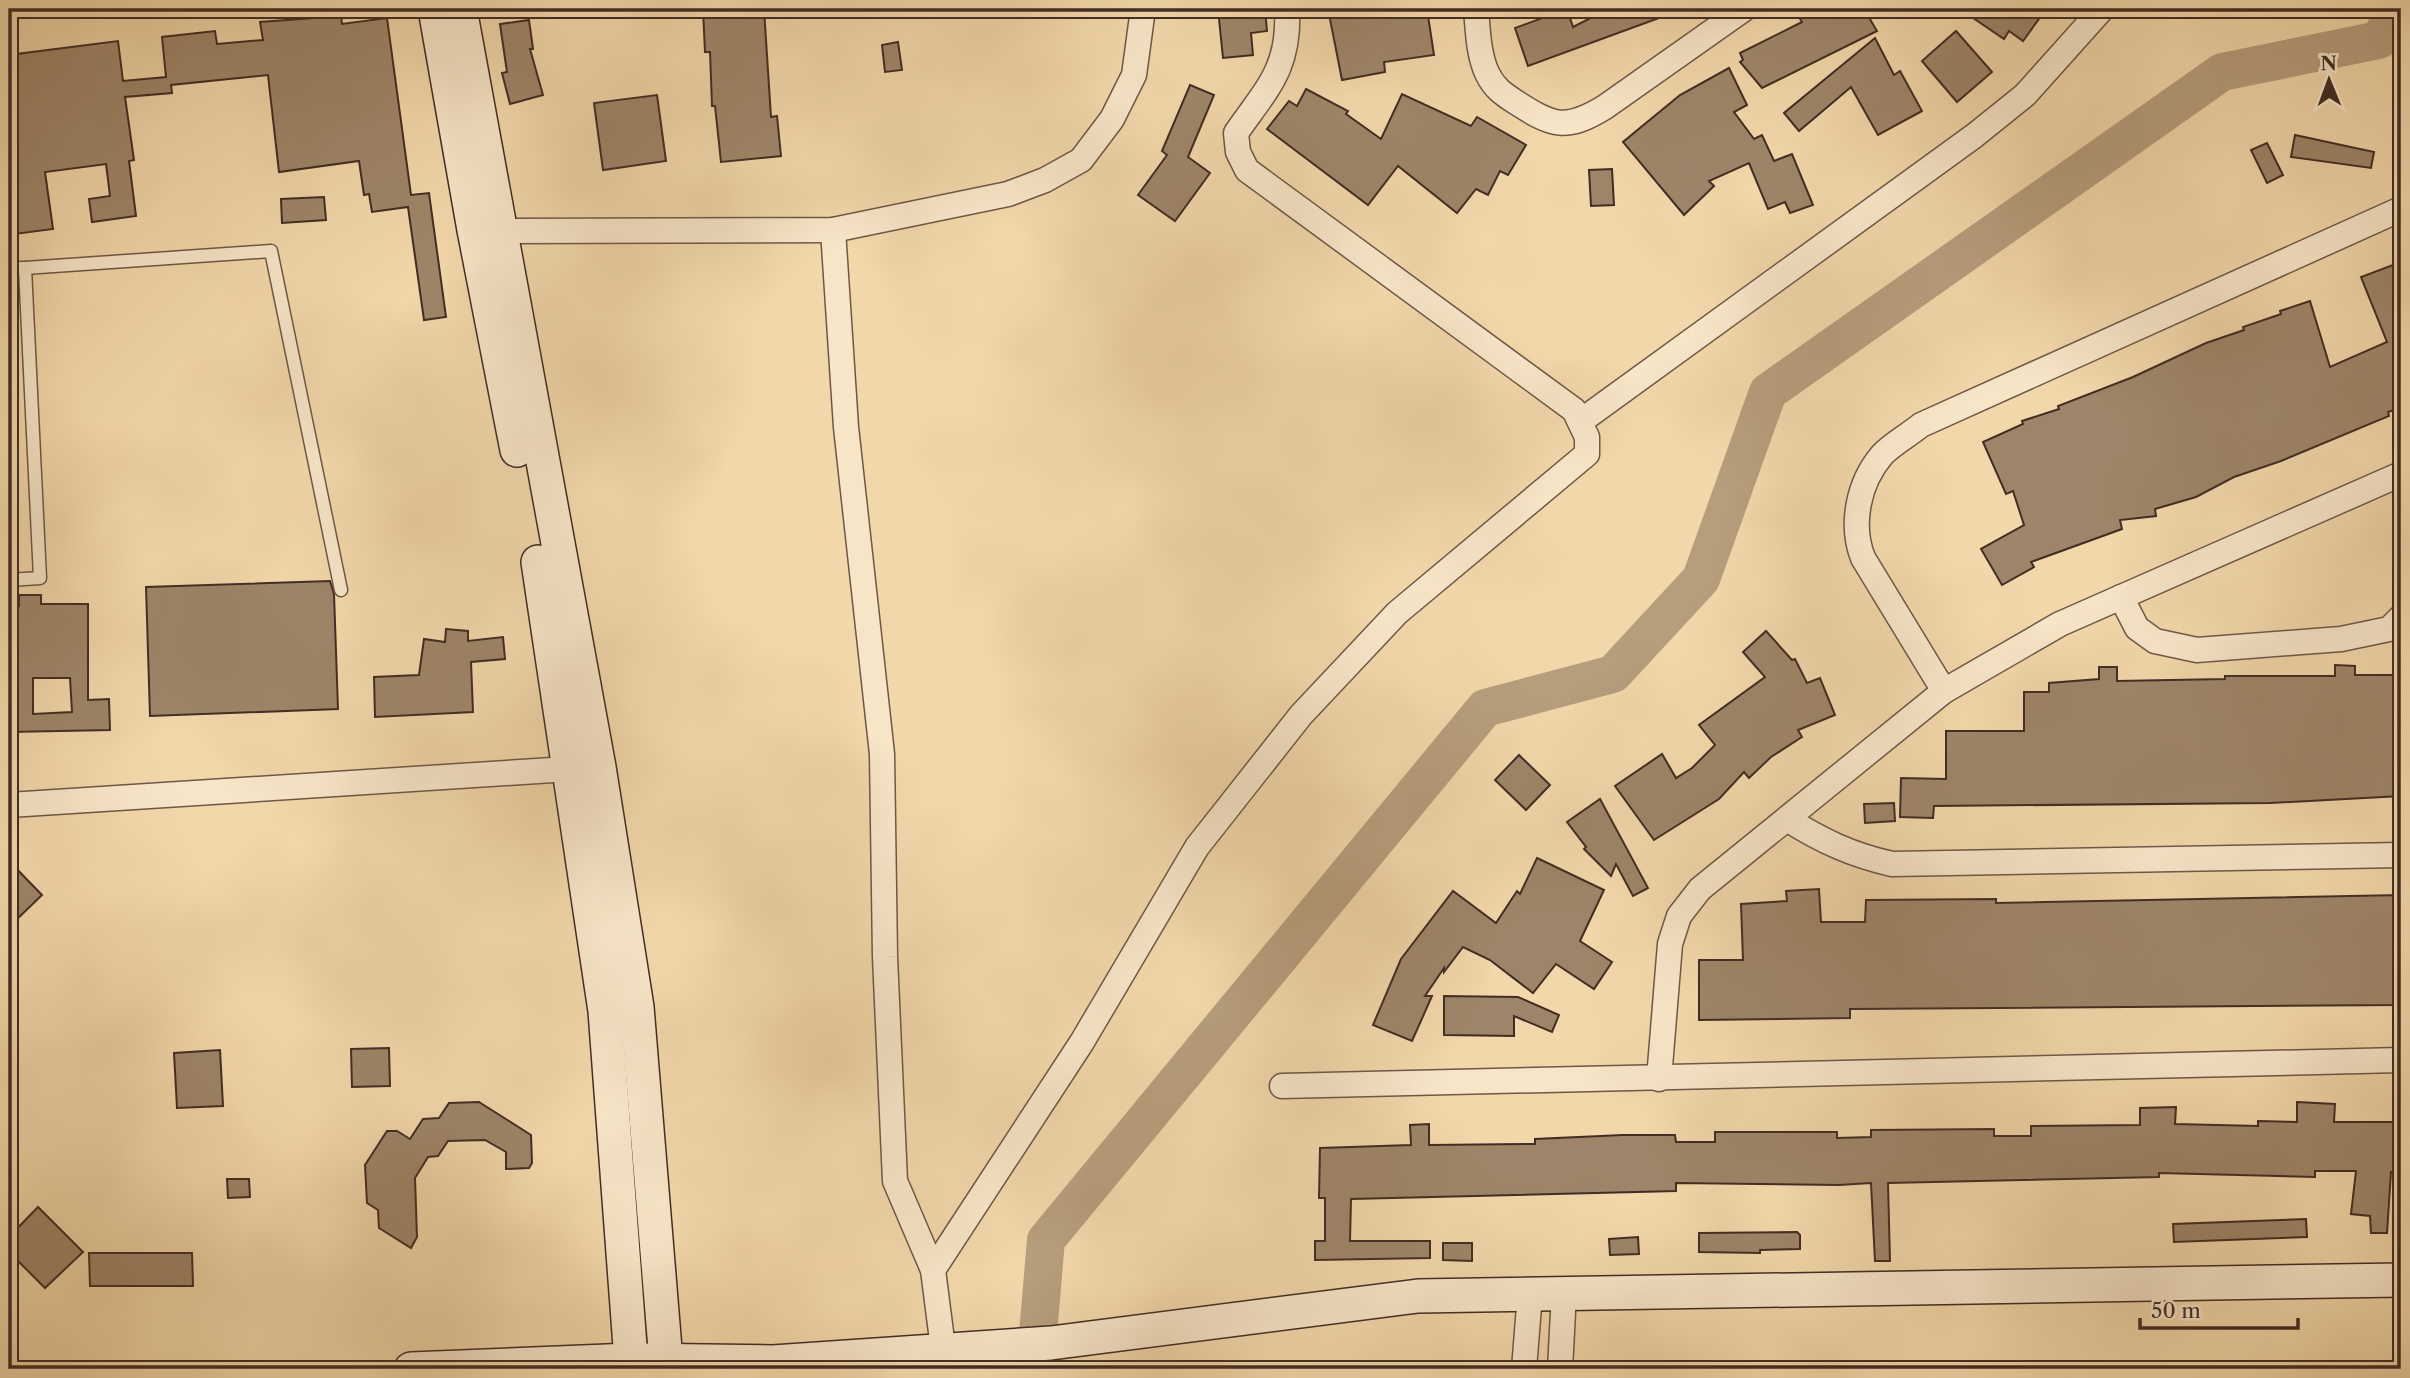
<svg xmlns="http://www.w3.org/2000/svg" width="2410" height="1378" font-family="'Libre Caslon Text',serif">
  <style>
    .lines { fill: none; stroke-linecap: round; stroke-linejoin: round }
    .river { stroke: #b69d7c; stroke-width: 38 }
    .building { fill: #9e8569; stroke: #422d23; stroke-width: 2; fill-rule: evenodd }
    .lane-casing { stroke: #6e5845; stroke-width: 15 }
    .street-casing { stroke: #6e5845; stroke-width: 27 }
    .secondary-casing { stroke: #422d23; stroke-width: 36 }
    .lane { stroke: #f7e5c8; stroke-width: 12 }
    .street { stroke: #f7e5c8; stroke-width: 24 }
    .secondary { stroke: #f7e5c8; stroke-width: 33 }
  </style>
  <rect width="100%" height="100%" fill="#f2d7aa"/>
  <filter id="stains"><feTurbulence type="fractalNoise" baseFrequency=".00286" numOctaves="4"/><feColorMatrix values="0 0 0 0 .2 0 0 0 0 .09 0 0 0 0 .02 0 0 0 .5 -.17"/></filter>
  <radialGradient id="worn" r=".72"><stop offset=".6" stop-color="#630" stop-opacity="0"/><stop offset="1" stop-color="#630" stop-opacity=".3"/></radialGradient>
  <g class="lines">
    <path class="river" d="M1035,1369L1046,1240L1485,708L1613,674L1701,579L1768,392L2222,72L2379,40L2397,9"/>
  </g>
  <g class="building">
    <path d="M703,9H764L771,117L777,116L781,156L721,162L715,106H712L710,52H705Z"/>
    <path d="M1218,9H1265L1267,31L1251,33L1253,55L1223,58Z"/>
    <path d="M1328,9H1427L1434,55L1384,62L1385,72L1342,80Z"/>
    <path d="M1567,9L1573,27L1608,9L1678,11L1528,66L1515,28Z"/>
    <path d="M1807,9H1864L1877,31L1762,88L1740,62L1743,60L1740,53L1802,22L1797,14Z"/>
    <path d="M1960,9H2046L2023,41L2009,31L2004,39Z"/>
    <path d="M341,16L342,24L387,18L411,195L429,193L446,317L424,320L408,207L372,212L369,194L364,195L359,161L279,172L268,75L171,85L172,93L125,97L134,160L129,161L136,216L92,222L89,199L110,196L106,164L45,172L53,229L15,234L9,189V55L118,41L123,81L166,77L162,37L215,31L217,44L263,40L260,22Z"/>
    <path d="M529,20L533,49H530L543,95L510,104L502,73L507,72L500,24Z"/>
    <path d="M1956,31L1992,72L1957,102L1922,61Z"/>
    <path d="M1875,38L1894,75L1900,71L1922,111L1878,135L1851,87L1799,131L1784,113Z"/>
    <path d="M898,42L902,70L885,72L882,45Z"/>
    <path d="M1729,68L1747,105L1734,112L1754,139L1762,135L1774,161L1792,154L1813,205L1790,213L1785,202L1768,209L1749,163L1709,181L1714,186L1684,215L1623,142L1680,95Z"/>
    <path d="M1190,85L1214,95L1188,157L1210,173L1175,221L1138,195L1167,155L1162,151Z"/>
    <path d="M1306,89L1348,111L1346,114L1381,139L1402,94L1471,126L1477,117L1526,145L1508,175L1500,171L1488,195L1476,189L1457,213L1398,166L1368,205L1267,129L1289,101L1297,106Z"/>
    <path d="M657,95L666,161L603,170L594,103Z"/>
    <path d="M2295,135L2374,152L2371,168L2291,157Z"/>
    <path d="M2267,143L2283,175L2267,183L2251,150Z"/>
    <path d="M1612,169L1614,205L1591,206L1589,170Z"/>
    <path d="M324,197L326,220L282,223L281,199Z"/>
    <path d="M2401,262V408L2388,412L2389,416L2281,461L2234,477L2196,497L2155,509L2156,516L2120,520L2122,529L2031,562L2034,567L2002,585L1981,549L2024,525L2013,491L2006,494L1983,442L2023,424L2022,421L2059,409L2058,406L2133,377L2206,343L2244,330L2243,327L2281,314L2280,311L2310,301L2330,367L2387,342L2361,277Z"/>
    <path d="M330,581L334,594L338,709L150,716L146,587Z"/>
    <path d="M19,595H41V604H88V700L109,699L110,730L9,732V606H19ZM33,678H70L72,712L33,714Z"/>
    <path d="M446,629L468,631V641L503,637L505,659L471,662L473,712L375,717L374,677L419,675L424,639L445,642Z"/>
    <path d="M1766,631L1792,660L1795,659L1807,683L1820,678L1835,715L1798,730L1802,737L1771,757L1749,778L1744,772L1719,799L1654,840L1615,786L1662,754L1676,778L1692,768L1715,745L1699,725L1765,677L1743,652Z"/>
    <path d="M2335,665L2355,666V675H2401V796L2270,803L1934,806L1933,818L1900,817L1901,778L1946,779V731H2024V692H2049V683L2099,679V667H2117V681L2225,679V676H2335Z"/>
    <path d="M1519,755L1550,785L1526,810L1495,780Z"/>
    <path d="M1600,799L1648,888L1633,896L1616,864L1611,876L1584,849L1586,847L1567,822Z"/>
    <path d="M1894,803L1895,821L1865,823L1864,804Z"/>
    <path d="M1537,858L1604,890L1580,941L1612,962L1594,989L1556,964L1533,993L1490,960L1463,947L1444,972V968L1425,996H1432L1412,1041L1373,1025L1401,959L1453,891L1496,923L1517,891L1520,894Z"/>
    <path d="M9,861L42,895L9,927Z"/>
    <path d="M1819,889L1821,922H1865L1866,900L1996,899V903L2401,895V1005L1850,1009V1018L1699,1020V960H1743L1741,904L1787,901L1786,891Z"/>
    <path d="M1444,996L1518,997L1559,1015L1552,1032L1514,1016V1036L1444,1035Z"/>
    <path d="M389,1048L390,1086L352,1087L351,1049Z"/>
    <path d="M220,1050L223,1106L177,1108L174,1053Z"/>
    <path d="M479,1102L531,1135L532,1163L529,1168L506,1169V1152L485,1140L448,1141L438,1156L428,1157L415,1178L417,1237L411,1248L379,1228L378,1210L367,1203L365,1165L387,1131H397L410,1139L423,1119L439,1118L449,1103Z"/>
    <path d="M2297,1102L2335,1104L2334,1122H2394L2393,1128H2401V1172H2391L2387,1233H2371L2370,1216L2351,1214L2356,1171H2315V1177L2159,1173V1177L1888,1183L1890,1261H1875L1871,1183L1839,1185L1676,1183V1191L1351,1199L1350,1241H1430V1258L1315,1260V1241H1325V1198H1319L1320,1148L1411,1145L1410,1125L1429,1124V1145L1535,1144V1139L1623,1135H1675L1676,1142H1715V1132H1837V1138L1871,1137V1130L1994,1129V1136H2031V1126L2140,1125V1108L2176,1107L2175,1124L2258,1126V1121L2297,1122Z"/>
    <path d="M227,1179H249L250,1197L228,1198Z"/>
    <path d="M38,1207L83,1252L45,1288L9,1252V1237Z"/>
    <path d="M2306,1219L2307,1237L2174,1242L2173,1224Z"/>
    <path d="M1797,1232L1800,1235V1249L1760,1250V1253L1699,1252V1233Z"/>
    <path d="M1638,1237L1639,1254L1610,1255L1609,1239Z"/>
    <path d="M1443,1243H1472V1261L1443,1260Z"/>
    <path d="M89,1253H192L193,1286H90Z"/>
  </g>
  <g class="lines">
    <defs>
      <g id="lane">
        <path d="M9,268H25"/>
        <path d="M9,580L40,578L25,268L271,251L341,590"/>
      </g>
      <g id="street">
        <path d="M1476,9C1478,30 1478,53 1487,73C1494,88 1503,94 1517,103C1553,126 1566,131 1605,107L1744,9"/>
        <path d="M833,230L846,427L882,754L885,957L895,1181L933,1270"/>
        <path d="M485,231L833,230L1008,194L1045,180L1081,160L1112,119L1134,75L1143,9"/>
        <path d="M1581,421L1974,136L2025,95L2102,9"/>
        <path d="M2121,597L2137,628L2155,641L2197,650L2341,639L2389,629L2401,617"/>
        <path d="M1944,691L1863,558C1850,525 1858,483 1882,455C1892,444 1909,435 1921,425L2401,209"/>
        <path d="M9,805L584,768"/>
        <path d="M1787,819C1822,841 1852,855 1892,864L2401,855"/>
        <path d="M1659,1079L1670,944L1679,916L1700,889L1944,691L2060,624L2401,474"/>
        <path d="M1282,1086L2401,1060"/>
        <path d="M943,1348L933,1270L1082,1042L1197,847L1301,715L1397,613L1587,454V437L1574,410L1247,170L1238,152L1236,133C1268,87 1290,68 1287,9"/>
        <path d="M1524,1369L1530,1294"/>
        <path d="M1560,1369L1564,1293"/>
      </g>
      <g id="secondary">
        <path d="M435,9L474,230L517,450"/>
        <path d="M460,9L599,767L637,1007L666,1361"/>
        <path d="M538,562L605,1011L631,1360"/>
        <path d="M411,1369L631,1360L773,1362L1051,1343L1418,1296L2401,1280"/>
      </g>
    </defs>
    <use href="#lane" class="lane-casing"/>
    <use href="#street" class="street-casing"/>
    <use href="#secondary" class="secondary-casing"/>
    <use href="#lane" class="lane"/>
    <use href="#street" class="street"/>
    <use href="#secondary" class="secondary"/>
  </g>
  <rect width="2410" height="1378" fill="none" stroke="#f2d7aa" stroke-width="35"/>
  <rect x="10" y="10" width="2389" height="1357" fill="none" stroke="#422d23" stroke-width="3.5"/>
  <rect x="18" y="18" width="2375" height="1343" fill="none" stroke="#422d23" stroke-width="2"/>
  <g transform="translate(2329 80) rotate(359)" stroke="#f7e5c8" stroke-width="5" paint-order="stroke">
  <path d="M0-5L12 26L0 18L-12 26Z" fill="#422d23"/>
  <text y="-10" font-size="19" font-weight="bold" text-anchor="middle" fill="#422d23">N</text>
  </g>
  <path d="M2140 1318v10h158v-10" fill="none" stroke="#422d23" stroke-width="3.5"/>
  <text x="2151" y="1318" font-size="21" fill="#422d23" stroke="#f7e5c8" stroke-width="5" paint-order="stroke">50 m</text>
  <rect width="100%" height="100%" filter="url(#stains)"/>
  <rect width="100%" height="100%" fill="url(#worn)"/>
</svg>
